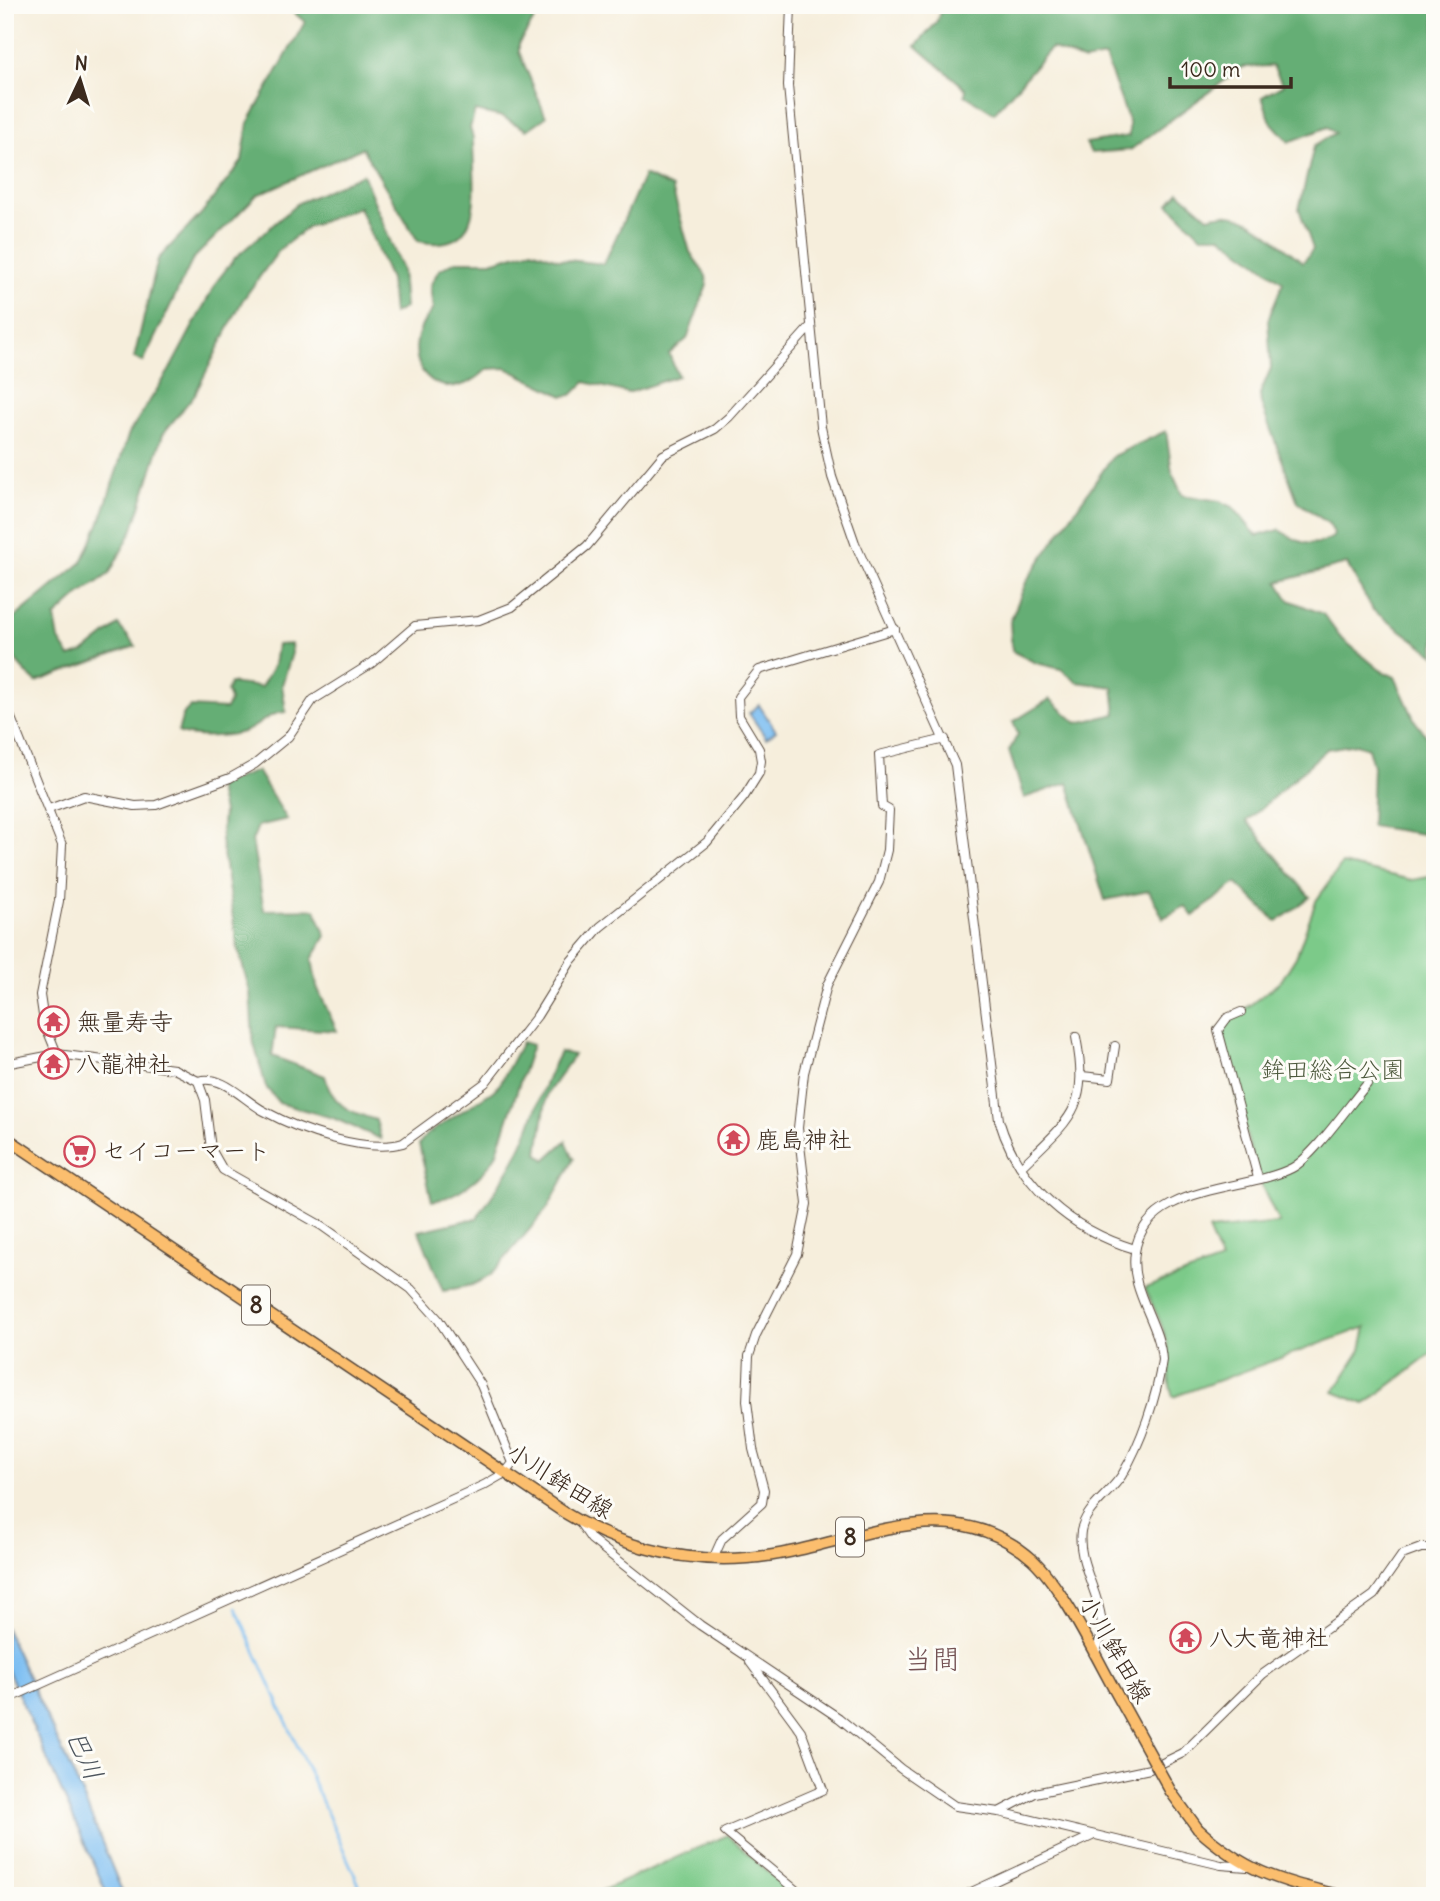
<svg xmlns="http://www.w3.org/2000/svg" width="1440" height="1901" font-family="Delius,'Klee One',sans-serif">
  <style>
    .green { fill: #7cca89; stroke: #5c7a54; stroke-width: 2 }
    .forest { fill: #65ae75; stroke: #506c4a; stroke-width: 2 }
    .water { fill: #7cbef2; stroke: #5c7488; stroke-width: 2 }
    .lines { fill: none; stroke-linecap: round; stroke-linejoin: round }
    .stream { stroke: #7cbef2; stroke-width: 2.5 }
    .minor-casing { stroke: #57473a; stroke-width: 10 }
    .major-casing { stroke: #57473a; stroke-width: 13 }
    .minor { stroke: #fff; stroke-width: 8 }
    .major { stroke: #fbbe6e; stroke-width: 10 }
    .major-bridge-casing { stroke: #57473a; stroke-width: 13; stroke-linecap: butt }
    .major-bridge { stroke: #fbbe6e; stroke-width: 10 }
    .labels { text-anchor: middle; stroke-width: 6; stroke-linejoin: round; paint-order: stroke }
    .shield { fill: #fdfcf7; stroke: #75695f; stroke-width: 2 }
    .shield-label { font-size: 23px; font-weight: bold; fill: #3b2a1e }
    .poi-label { font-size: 24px; fill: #3b2a1e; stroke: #fdfcf7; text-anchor: start }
    .park-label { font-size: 24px; fill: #4e5a3e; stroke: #fdfcf7 }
    .street-label { font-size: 24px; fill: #3b2a1e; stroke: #fdfcf7 }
    .water-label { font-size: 26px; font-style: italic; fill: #4e565e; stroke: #fdfcf7 }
    .quarter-label { font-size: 28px; fill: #745254; stroke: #fdfcf7 }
  </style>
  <rect width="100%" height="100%" fill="#fdfcf7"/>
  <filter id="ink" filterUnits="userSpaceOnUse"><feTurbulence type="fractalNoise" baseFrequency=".0143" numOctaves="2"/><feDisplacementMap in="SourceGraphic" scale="14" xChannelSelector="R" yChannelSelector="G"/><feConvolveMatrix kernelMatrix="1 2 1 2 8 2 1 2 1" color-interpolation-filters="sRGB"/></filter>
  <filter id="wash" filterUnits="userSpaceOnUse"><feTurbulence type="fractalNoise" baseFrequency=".00686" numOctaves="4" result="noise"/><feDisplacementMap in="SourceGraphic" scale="28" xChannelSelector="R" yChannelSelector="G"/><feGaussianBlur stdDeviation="1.57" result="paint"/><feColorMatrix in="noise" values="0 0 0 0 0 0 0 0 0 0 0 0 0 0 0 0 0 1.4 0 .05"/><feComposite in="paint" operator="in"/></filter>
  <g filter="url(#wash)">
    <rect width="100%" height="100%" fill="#f6eedc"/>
    <g class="green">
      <path d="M1342,864L1412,880L1435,876V1351L1365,1404L1334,1392L1361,1350L1366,1327L1173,1397C1166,1375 1171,1372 1169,1353C1166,1329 1154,1310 1145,1288L1221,1261L1208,1230L1279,1223L1258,1178L1218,1030L1281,981L1296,957L1316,901Z"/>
      <path d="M727,1835L795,1896H590Z"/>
    </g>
    <g class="forest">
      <path d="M285,5H544L519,43V52L546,117L527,130L503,117L475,111L470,128L473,138C473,185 489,257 418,241L362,148L257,195L193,259L143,362L134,358L158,259L201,214L242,161L248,123L305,22Z"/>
      <path d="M943,5H1435V655L1373,610L1347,564L1278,582L1289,600L1323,614L1340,637L1380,670L1395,677L1415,721L1435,747V836L1371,826L1373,766L1368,748L1356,744L1327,749L1247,821L1310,897L1277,922L1236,883L1193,916L1185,906L1163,918L1149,891L1105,900L1068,783L1024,798L1009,751L1018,734L1013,722L1050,699L1077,723L1116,714L1113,687L1077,682L1061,669L1036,663L1012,651L1010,622L1027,580L1113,456L1166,431L1172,472L1182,495L1220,501L1233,507L1257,536L1279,530C1298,542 1312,550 1333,537L1334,533L1329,524L1298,502L1261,404L1260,394L1271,368L1268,320L1283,282L1221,236H1201L1169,204L1179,192L1208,217C1246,204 1275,242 1303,262L1313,249L1299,209L1314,146L1335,133L1328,127L1289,142L1271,122L1262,97L1283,85L1273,66L1243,67L1130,150L1091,153L1086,143L1129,136V122L1105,57L1084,61L1051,48L994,113L965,95L966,89L916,46L936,23Z"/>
      <path d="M363,174L402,270L405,308L393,314L390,279L359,207L308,227L280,249L242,301L195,394L163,434L133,529L109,574L79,595L55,617L59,640L70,657L84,652L118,625L136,646L36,682C16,664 6,652 6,625L82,562L100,522L129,433L169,371L217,281L235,258L298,203Z"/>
      <path d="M644,175L672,188L690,252L706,276L707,285L687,339L669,354L678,376L628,393L585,382L572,395L563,396L506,368L487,369C442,415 388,361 433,309L430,286L439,270L456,261H494L532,250L558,259L604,264Z"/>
      <path d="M291,644L292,653L282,685L286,712C269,712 261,725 246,731C228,737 194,739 178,732L183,714L190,707L226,709L230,701L227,691L230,683L261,687L274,665L277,645Z"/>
      <path d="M257,771L287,819L258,826L252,841L264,910L315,909L326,936L312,959L317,987L337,1031L276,1027L272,1056L325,1076C332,1106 350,1112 376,1120L381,1139L333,1118L279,1103L266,1087L253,1040L250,992L237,945L221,840L223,812L217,786Z"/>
      <path d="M522,1042L532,1045L496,1155C484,1177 457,1197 432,1201L419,1144L426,1135L493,1091L500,1084Z"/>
      <path d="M560,1052L574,1055L547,1094L538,1153L545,1160L566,1141L574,1159L547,1209L490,1276L472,1285L443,1291L419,1231L477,1218C495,1191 515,1164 527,1133C539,1103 544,1081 560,1052Z"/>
    </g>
    <g class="water">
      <path d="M759,705L776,731L766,738L749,713Z"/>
      <path d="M5,1627L80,1789L124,1896H108L5,1664Z"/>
    </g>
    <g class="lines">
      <path class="stream" d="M236,1608L364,1896"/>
    </g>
  </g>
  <g filter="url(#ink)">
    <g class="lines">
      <defs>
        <g id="minor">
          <path d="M791,5L788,86L821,427L832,477L855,543L955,765L999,1120C1018,1185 1071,1230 1135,1249"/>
          <path d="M5,703L62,845L59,901L40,995L44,1022L57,1054"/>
          <path d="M49,809L84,796L135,806L156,805L230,778L255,764L288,737L313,700L372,663L415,626L479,620L512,607L587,546L663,455L715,429L729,417L809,328"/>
          <path d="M1241,1012L1227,1018L1218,1030L1258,1178"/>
          <path d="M5,1064L57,1054L174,1069L198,1081L205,1100L211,1149L223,1170L322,1226L411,1289L438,1319L481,1385L513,1463L505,1473L484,1485L5,1700"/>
          <path d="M1082,1076L1110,1079L1115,1046"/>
          <path d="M198,1081C223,1074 243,1100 264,1111C299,1130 365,1154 403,1143L485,1083L537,1016L571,961L600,927L707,842L744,797L759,773L761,761L759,749L739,716L738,697L759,670L895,629"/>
          <path d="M1021,1167C1070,1119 1090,1109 1076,1037"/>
          <path d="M580,1523L591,1539L700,1625L839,1718L901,1769L955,1806L999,1812L1221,1865L1247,1867"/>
          <path d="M713,1559L722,1539L762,1503L764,1490L753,1449L747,1401L749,1356L756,1335L797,1254L807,1204L798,1128L804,1073L827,985L879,882L887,850L889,810L882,806L879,755L945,739"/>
          <path d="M1094,1654C1119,1613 1075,1573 1081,1531C1085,1508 1110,1494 1122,1475C1141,1443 1157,1397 1162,1360C1160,1322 1129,1292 1135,1252C1145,1183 1246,1192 1292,1168C1313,1157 1349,1105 1367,1084"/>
          <path d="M750,1662L801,1731L823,1790L725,1832L803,1896"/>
          <path d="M999,1812L1035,1793L1150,1769L1183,1753L1263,1674L1374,1595L1402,1555L1421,1548H1435"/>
          <path d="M963,1896L1092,1836"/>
        </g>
        <g id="major">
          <path d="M5,1137L565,1513C621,1547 682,1563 747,1558C843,1552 945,1482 1032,1559C1065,1589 1100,1666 1124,1707"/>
          <path d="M1198,1829C1248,1874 1279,1880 1342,1896"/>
        </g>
      </defs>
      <use href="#minor" class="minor-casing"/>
      <use href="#major" class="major-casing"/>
      <use href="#minor" class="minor"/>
      <use href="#major" class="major"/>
      <defs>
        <path id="major-bridge" d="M1124,1707L1171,1792L1198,1829"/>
      </defs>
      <use href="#major-bridge" class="major-bridge-casing"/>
      <use href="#major-bridge" class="major-bridge"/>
    </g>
  </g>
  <defs>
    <symbol id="temple-ring" viewBox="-11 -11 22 22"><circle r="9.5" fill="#fdfcf7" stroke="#d1495b" stroke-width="1.5"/><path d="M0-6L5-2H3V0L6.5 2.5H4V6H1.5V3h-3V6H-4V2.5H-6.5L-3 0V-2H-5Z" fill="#d1495b"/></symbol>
    <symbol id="supermarket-ring" viewBox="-11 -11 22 22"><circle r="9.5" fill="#fdfcf7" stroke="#d1495b" stroke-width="1.5"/><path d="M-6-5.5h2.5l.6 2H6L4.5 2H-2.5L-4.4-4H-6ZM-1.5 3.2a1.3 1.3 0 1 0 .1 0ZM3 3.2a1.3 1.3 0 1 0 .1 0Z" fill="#d1495b"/></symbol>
  </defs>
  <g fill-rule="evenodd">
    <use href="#temple-ring" x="36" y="1004" width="35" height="35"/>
    <use href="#temple-ring" x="36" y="1046" width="35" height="35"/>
    <use href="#temple-ring" x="716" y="1122" width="35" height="35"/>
    <use href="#supermarket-ring" x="62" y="1134" width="35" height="35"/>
    <use href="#temple-ring" x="1168" y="1620" width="35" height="35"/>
  </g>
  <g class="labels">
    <g class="shield">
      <rect x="242" y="1285.5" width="28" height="39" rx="5"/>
      <rect x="836" y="1517.5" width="28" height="39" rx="5"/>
    </g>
    <g class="shield-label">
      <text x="256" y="1313">8</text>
      <text x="850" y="1545">8</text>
    </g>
    <g class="poi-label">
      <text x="77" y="1030">無量寿寺</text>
      <text x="76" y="1072">八龍神社</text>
      <text x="756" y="1148">鹿島神社</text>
      <text x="102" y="1159">セイコーマート</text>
      <text x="1209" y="1646">八大竜神社</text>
    </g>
    <g class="park-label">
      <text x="1333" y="1078">鉾田総合公園</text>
    </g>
    <g class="street-label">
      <text transform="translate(560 1481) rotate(32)" y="8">小川鉾田線</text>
      <text transform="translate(1115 1649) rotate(60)" y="8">小川鉾田線</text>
    </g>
    <g class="water-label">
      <text transform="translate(85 1755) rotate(66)" y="9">巴川</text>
    </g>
    <g class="quarter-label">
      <text x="932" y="1669">当間</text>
    </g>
  </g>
  <rect width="1440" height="1901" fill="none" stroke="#fdfcf7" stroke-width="28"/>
  <g transform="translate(80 80) rotate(4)" stroke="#fdfcf7" stroke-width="5" paint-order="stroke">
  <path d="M0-5L12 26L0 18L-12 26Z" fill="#3b2a1e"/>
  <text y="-10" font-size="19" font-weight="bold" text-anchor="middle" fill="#3b2a1e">N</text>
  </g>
  <path d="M1170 77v10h121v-10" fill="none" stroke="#3b2a1e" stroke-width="3.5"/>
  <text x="1181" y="77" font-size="21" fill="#3b2a1e" stroke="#fdfcf7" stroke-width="5" paint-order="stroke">100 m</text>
</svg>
